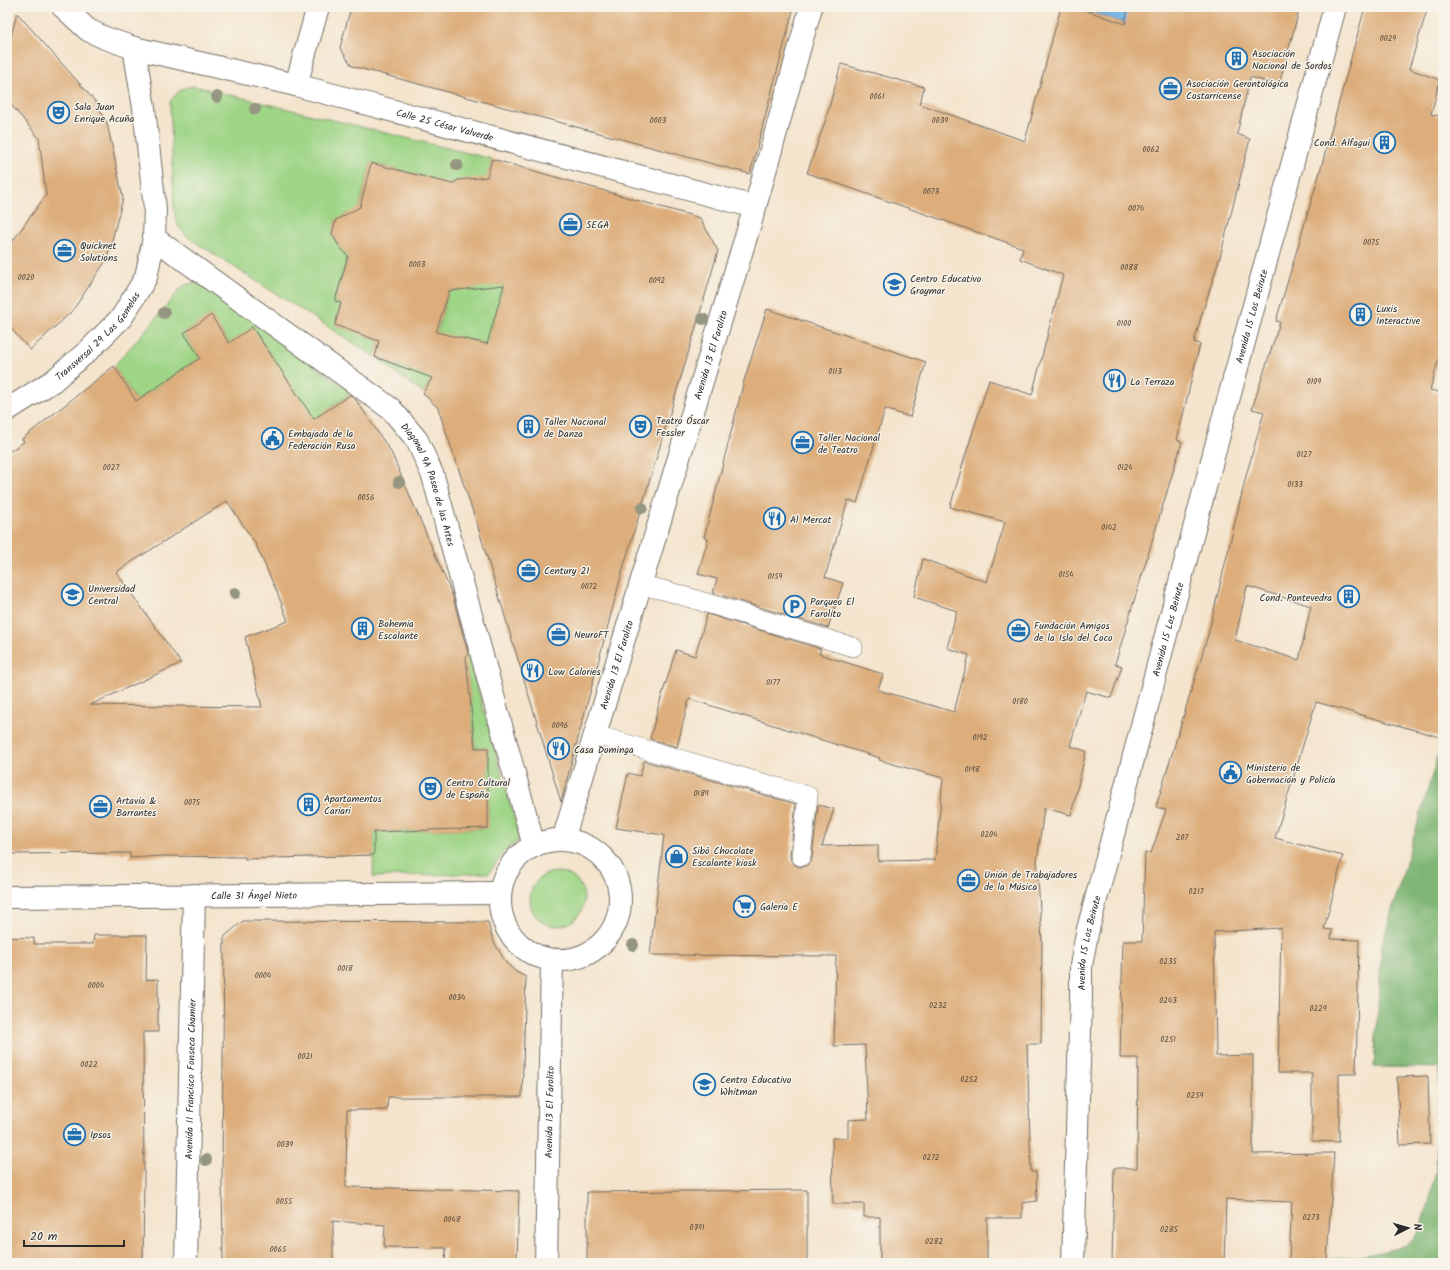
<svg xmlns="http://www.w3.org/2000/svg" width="1450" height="1270" font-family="Kalam,sans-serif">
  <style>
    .green { fill: #9fd587; stroke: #658059 }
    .forest { fill: #7fb674; stroke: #557050 }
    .water { fill: #6db3e4; stroke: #4c6f88 }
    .building { fill: #ddae7b; fill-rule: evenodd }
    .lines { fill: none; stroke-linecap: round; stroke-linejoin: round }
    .lane-casing { stroke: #716c64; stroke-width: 20 }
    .street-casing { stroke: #716c64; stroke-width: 24 }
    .secondary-casing { stroke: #716c64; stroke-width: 24 }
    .lane { stroke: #fff; stroke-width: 19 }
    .street { stroke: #fff; stroke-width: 22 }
    .secondary { stroke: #fff; stroke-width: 22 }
    .tree { fill: #959681 }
    .labels { text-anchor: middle; stroke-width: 3; stroke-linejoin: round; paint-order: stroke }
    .number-label { font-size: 8px; fill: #584c3f }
    .poi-label { font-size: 10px; fill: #2b2b2b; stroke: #f7f3e8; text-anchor: start }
    .street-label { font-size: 10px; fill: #2b2b2b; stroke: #f7f3e8 }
  </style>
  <rect width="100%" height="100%" fill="#f7f3e8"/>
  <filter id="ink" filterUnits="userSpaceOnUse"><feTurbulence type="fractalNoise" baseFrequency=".025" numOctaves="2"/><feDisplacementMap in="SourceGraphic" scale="8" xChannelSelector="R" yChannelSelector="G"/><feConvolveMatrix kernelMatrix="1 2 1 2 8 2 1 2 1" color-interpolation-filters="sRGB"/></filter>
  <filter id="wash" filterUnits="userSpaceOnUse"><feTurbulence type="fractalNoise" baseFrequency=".012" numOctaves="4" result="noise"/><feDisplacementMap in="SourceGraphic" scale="16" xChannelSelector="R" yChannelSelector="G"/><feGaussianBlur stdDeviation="0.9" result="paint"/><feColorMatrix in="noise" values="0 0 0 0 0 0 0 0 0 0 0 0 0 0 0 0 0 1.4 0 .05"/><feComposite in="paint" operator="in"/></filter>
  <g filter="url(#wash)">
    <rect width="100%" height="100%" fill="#f4e4cd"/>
    <g class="green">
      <path d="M194,86L492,159L482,197L458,180L452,184L371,163L358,212L347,214L336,220L332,234L339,246L348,256L335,301L341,303L335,325L379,341L375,357L424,375L449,291L505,283L487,344L457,337L423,393L375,357L189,238C178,228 176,224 174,209L170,102C177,92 182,87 194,86Z"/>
      <path d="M193,283L204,285L352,393L303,426L277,364L253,328L229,343L211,316L184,333L200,358L136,401L114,366L159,315L178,291L185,285Z"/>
      <path d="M468,654L520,839L505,851L489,873L373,877L374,832L488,828V748H475L467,670L457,671Z"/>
      <circle cx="557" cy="899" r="27"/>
    </g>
    <path class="forest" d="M1443,738V1263H1289V1261L1361,1256L1407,1246L1418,1234L1425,1215L1436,1171L1440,1068L1374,1067L1382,944Z"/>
    <path class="water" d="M1076,7H1135L1129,25Z"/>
    <g id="blocks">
      <g class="building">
        <path d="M351,7H794L750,174L352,66L340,48Z"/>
        <path d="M1061,7H1076L1125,24L1128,7H1300L1279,85L1250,77L1237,134L1250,139L1220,257L1201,317L1194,342L1200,344L1177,440L1182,442L1115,664L1122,666L1111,698L1086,691L1070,746L1086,751L1071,815L1044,808L1037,862L1042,942L1041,1044H1027L1031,1172H1036L1037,1201L1022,1203V1218H987V1263H880V1217H864V1204H833L832,1138H848V1120L868,1119L865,1045L834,1046L836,956L650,955L664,835L616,828L628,773L640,776L644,761L796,804L790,855L791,861L795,865L799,867L806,866L810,862L812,858L818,805L834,809L822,846L878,845V861L935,860L943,778L879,760L880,758L689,699L677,747L650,739L658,708L676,650L695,656L707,614L821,649L819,654L883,674L878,690L954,712L969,655L947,648L957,611L914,597L923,559L987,582L1005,522L950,507L964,460L989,380L1032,395L1063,275L1020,259L1023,248L807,173L826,119L841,64L924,87L920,104L1025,141Z"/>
        <path d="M1365,7H1428L1409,69L1440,80L1431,114L1443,117V344L1430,390L1443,393V738L1316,702L1275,838L1343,856L1324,929L1332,930L1331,939L1359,940L1356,1074H1339V1142L1312,1141V1073H1278L1281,928L1214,932L1216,1056L1253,1055V1154L1334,1153L1327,1259L1289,1261L1292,1202L1226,1199L1224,1263H1112L1114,1168H1137L1138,1058H1120L1123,941H1142L1145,853H1151L1166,810L1156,807L1208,635L1246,476L1264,412L1252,409L1280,322L1276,321L1321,168ZM1247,586L1311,606L1299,660L1235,640Z"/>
        <path d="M17,13L95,101L107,123L123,198L107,259L71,313H70L30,350L7,324V245L12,242L46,195L39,138L7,100V52Z"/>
        <path d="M492,159L700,218L718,251L693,337L624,565L561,802L478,527L438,408L423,393L432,378L375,357L379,341L335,325L341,303L335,301L348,256L339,246L332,234L336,220L360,207L371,163L452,184L458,180L487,177ZM504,285L487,344L436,332L449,291Z"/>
        <path d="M767,309L926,362L910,417L885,409L857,503L848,500L825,577L843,583L828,628L713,593L717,579L698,574L708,539L704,538L744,381Z"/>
        <path d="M211,315L229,343L252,327L314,419L350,395L356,400L391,452L452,594L468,653L466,657L475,748H488V828L374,832V855L245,859V857L161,856L130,858V853L7,854V453L24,442L22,439L114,366L136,401L200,358L184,333ZM227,501L255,543L277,592L288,621L245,637L262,707L90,705L181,663L116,572Z"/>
        <path d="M243,921L488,922L490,931L494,942L506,963L516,972L526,977L522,1097H388L387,1110H347L346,1187L519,1191L517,1263H445L446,1248L384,1247L385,1225L333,1221V1263H223L222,1178L224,937Z"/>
        <path d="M94,935H147L146,980L158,979V1032H143L144,1176L143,1263H7V937L34,938V944H93Z"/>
        <path d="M1428,1076L1430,1144L1400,1145L1397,1077Z"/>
        <path d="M807,1190V1263H587V1192Z"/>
      </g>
    </g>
  </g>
  <g filter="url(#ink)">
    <use href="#blocks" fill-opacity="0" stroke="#716c64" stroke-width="1"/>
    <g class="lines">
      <defs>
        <g id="lane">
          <path d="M641,585L667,591L853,647"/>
          <path d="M595,735L808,796L801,856"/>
        </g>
        <g id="street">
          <path id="s1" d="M296,85L755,207"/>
          <path id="s2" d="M154,238L391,409L417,440L433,476L534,846"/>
          <path id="s3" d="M7,410L53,381L89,350L122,317L146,277L154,238L155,209L144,108L134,48"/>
          <path id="s4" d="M563,840L755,207L811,7"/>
          <circle cx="560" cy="900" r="60"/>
          <path id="s5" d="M7,897L500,893"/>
          <path id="s6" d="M186,1263L194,895"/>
          <path id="s7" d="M546,1263L552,960"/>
          <path id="s8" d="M1073,1263L1081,997V966L1087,933L1225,412L1335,7"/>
        </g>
        <path id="secondary" d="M63,7L88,30L105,38L134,48L296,85L318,7"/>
      </defs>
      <use href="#lane" class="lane-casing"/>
      <use href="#street" class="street-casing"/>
      <use href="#secondary" class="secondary-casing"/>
      <use href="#lane" class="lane"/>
      <use href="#street" class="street"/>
      <use href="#secondary" class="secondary"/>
    </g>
    <g class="tree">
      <circle cx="217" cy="97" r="6"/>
      <circle cx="255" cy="109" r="6"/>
      <circle cx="457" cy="165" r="6"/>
      <circle cx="164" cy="313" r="6"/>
      <circle cx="703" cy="319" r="6"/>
      <circle cx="399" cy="482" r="6"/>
      <circle cx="642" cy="508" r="6"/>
      <circle cx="235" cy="593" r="6"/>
      <circle cx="633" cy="945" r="6"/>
      <circle cx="206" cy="1160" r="6"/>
    </g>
  </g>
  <defs>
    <symbol id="building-ring" viewBox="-11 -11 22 22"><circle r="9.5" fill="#f7f3e8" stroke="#1f6fb2" stroke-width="1.5"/><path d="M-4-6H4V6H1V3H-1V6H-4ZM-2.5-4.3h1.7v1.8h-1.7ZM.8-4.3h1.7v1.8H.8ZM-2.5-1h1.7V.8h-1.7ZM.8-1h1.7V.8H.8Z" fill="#1f6fb2"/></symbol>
    <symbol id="office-ring" viewBox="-11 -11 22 22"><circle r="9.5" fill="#f7f3e8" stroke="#1f6fb2" stroke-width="1.5"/><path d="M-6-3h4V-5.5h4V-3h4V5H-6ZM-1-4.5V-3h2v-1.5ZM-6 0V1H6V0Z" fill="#1f6fb2"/></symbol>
    <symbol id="theatre-ring" viewBox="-11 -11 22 22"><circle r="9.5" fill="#f7f3e8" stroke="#1f6fb2" stroke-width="1.5"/><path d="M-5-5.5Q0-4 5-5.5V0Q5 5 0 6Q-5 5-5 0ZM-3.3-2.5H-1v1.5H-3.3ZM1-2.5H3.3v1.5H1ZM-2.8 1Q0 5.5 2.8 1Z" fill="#1f6fb2"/></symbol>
    <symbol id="school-ring" viewBox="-11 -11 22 22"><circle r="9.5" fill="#f7f3e8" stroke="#1f6fb2" stroke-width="1.5"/><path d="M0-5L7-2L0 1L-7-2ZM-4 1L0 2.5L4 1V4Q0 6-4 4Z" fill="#1f6fb2"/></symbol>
    <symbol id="restaurant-ring" viewBox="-11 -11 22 22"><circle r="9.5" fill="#f7f3e8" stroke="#1f6fb2" stroke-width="1.5"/><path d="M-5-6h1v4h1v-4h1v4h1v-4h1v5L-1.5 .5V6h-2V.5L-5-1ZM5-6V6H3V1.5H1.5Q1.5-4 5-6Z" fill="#1f6fb2"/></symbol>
    <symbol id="civic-ring" viewBox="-11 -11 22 22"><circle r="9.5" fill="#f7f3e8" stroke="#1f6fb2" stroke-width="1.5"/><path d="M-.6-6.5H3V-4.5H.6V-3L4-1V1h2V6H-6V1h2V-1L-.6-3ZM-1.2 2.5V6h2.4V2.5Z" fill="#1f6fb2"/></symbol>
    <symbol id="university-ring" viewBox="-11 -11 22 22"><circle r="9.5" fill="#f7f3e8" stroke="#1f6fb2" stroke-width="1.5"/><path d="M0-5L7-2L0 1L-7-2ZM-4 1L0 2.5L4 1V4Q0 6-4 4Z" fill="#1f6fb2"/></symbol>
    <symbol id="parking-ring" viewBox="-11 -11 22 22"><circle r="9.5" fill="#f7f3e8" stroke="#1f6fb2" stroke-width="1.5"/><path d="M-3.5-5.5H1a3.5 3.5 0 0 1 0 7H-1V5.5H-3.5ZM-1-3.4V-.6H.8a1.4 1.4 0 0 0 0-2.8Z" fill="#1f6fb2"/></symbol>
    <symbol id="shop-ring" viewBox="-11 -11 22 22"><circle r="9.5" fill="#f7f3e8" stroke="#1f6fb2" stroke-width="1.5"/><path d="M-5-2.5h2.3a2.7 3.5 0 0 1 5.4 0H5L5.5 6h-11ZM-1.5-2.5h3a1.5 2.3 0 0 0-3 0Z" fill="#1f6fb2"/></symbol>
    <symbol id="supermarket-ring" viewBox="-11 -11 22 22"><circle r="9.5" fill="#f7f3e8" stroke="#1f6fb2" stroke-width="1.5"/><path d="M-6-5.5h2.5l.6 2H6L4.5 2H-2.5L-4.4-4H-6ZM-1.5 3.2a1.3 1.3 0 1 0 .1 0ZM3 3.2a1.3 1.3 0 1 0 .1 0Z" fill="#1f6fb2"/></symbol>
  </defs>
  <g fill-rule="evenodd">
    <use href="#building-ring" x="1224" y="46" width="25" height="25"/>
    <use href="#office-ring" x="1158" y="76" width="25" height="25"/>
    <use href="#theatre-ring" x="46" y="100" width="25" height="25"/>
    <use href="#building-ring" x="1372" y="130" width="25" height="25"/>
    <use href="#office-ring" x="558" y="212" width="25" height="25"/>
    <use href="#office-ring" x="52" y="238" width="25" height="25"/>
    <use href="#school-ring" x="882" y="272" width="25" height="25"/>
    <use href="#building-ring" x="1348" y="302" width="25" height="25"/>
    <use href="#restaurant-ring" x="1102" y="368" width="25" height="25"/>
    <use href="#theatre-ring" x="628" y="414" width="25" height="25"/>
    <use href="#building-ring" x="516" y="414" width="25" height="25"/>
    <use href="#civic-ring" x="260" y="426" width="25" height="25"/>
    <use href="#office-ring" x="790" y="430" width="25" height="25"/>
    <use href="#restaurant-ring" x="762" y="506" width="25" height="25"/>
    <use href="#office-ring" x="516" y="558" width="25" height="25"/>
    <use href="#university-ring" x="60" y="582" width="25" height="25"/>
    <use href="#building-ring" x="1336" y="584" width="25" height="25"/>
    <use href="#parking-ring" x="782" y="594" width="25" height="25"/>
    <use href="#building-ring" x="350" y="616" width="25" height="25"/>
    <use href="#office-ring" x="1006" y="618" width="25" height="25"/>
    <use href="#office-ring" x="546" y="622" width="25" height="25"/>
    <use href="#restaurant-ring" x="520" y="658" width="25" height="25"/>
    <use href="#restaurant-ring" x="546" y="736" width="25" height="25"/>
    <use href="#civic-ring" x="1218" y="760" width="25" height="25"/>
    <use href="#theatre-ring" x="418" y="776" width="25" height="25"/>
    <use href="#building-ring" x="296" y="792" width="25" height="25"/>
    <use href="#office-ring" x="88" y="794" width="25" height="25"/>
    <use href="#shop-ring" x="664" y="844" width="25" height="25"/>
    <use href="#office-ring" x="956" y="868" width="25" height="25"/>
    <use href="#supermarket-ring" x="732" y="894" width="25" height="25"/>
    <use href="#school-ring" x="692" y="1072" width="25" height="25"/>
    <use href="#office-ring" x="62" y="1122" width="25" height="25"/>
  </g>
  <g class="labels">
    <g class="number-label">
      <text x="1388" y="41">0029</text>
      <text x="877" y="99">0061</text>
      <text x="658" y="123">0003</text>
      <text x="940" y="123">0039</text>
      <text x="1151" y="152">0062</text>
      <text x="931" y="194">0073</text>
      <text x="1136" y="211">0074</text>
      <text x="1371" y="245">0075</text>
      <text x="417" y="267">0003</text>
      <text x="1129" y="270">0088</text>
      <text x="26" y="280">0020</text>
      <text x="657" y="283">0092</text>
      <text x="1124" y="326">0100</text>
      <text x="835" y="374">0113</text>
      <text x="1314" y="384">0109</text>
      <text x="1304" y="457">0127</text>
      <text x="111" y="470">0027</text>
      <text x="1125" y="470">0124</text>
      <text x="1295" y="487">0133</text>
      <text x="366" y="500">0056</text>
      <text x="1109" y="530">0142</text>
      <text x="1066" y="577">0154</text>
      <text x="775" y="579">0159</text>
      <text x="589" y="589">0072</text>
      <text x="773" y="685">0177</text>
      <text x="1020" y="704">0180</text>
      <text x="560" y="728">0096</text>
      <text x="980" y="740">0192</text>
      <text x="972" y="772">0198</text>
      <text x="701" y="796">0189</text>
      <text x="192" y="805">0075</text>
      <text x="989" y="837">0204</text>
      <text x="1182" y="840">207</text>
      <text x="1196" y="894">0217</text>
      <text x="1168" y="964">0235</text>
      <text x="345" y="971">0018</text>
      <text x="263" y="978">0004</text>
      <text x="96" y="988">0004</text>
      <text x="457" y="1000">0034</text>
      <text x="1168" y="1003">0243</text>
      <text x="938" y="1008">0232</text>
      <text x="1318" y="1011">0229</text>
      <text x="1168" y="1042">0251</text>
      <text x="305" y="1059">0021</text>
      <text x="89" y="1067">0022</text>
      <text x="969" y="1082">0252</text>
      <text x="1195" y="1098">0259</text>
      <text x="285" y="1147">0039</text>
      <text x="931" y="1160">0272</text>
      <text x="284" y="1204">0055</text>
      <text x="1311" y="1220">0273</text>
      <text x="452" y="1222">0048</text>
      <text x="697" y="1230">0391</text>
      <text x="1169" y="1232">0285</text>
      <text x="934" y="1244">0282</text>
      <text x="278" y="1252">0065</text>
    </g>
    <g class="poi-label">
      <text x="1252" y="57">Asociación<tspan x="1252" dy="12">Nacional de Sordos</tspan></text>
      <text x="1186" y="87">Asociación Gerontológica<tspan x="1186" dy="12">Costarricense</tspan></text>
      <text x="74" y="110">Sala Juan<tspan x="74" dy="12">Enrique Acuña</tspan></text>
      <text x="1370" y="146" text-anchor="end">Cond. Alfagui</text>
      <text x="586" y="228">SEGA</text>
      <text x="80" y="249">Quicknet<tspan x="80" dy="12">Solutions</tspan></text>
      <text x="910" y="282">Centro Educativo<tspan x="910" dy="12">Graymar</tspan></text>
      <text x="1376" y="312">Luxis<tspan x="1376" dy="12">Interactive</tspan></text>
      <text x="1130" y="385">La Terraza</text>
      <text x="656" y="424">Teatro Óscar<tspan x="656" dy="12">Fessler</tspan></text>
      <text x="544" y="425">Taller Nacional<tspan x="544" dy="12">de Danza</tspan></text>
      <text x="288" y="437">Embajada de la<tspan x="288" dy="12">Federación Rusa</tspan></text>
      <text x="818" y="441">Taller Nacional<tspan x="818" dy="12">de Teatro</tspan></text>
      <text x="790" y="523">Al Mercat</text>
      <text x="544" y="574">Century 21</text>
      <text x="88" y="592">Universidad<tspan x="88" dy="12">Central</tspan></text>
      <text x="1332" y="601" text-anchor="end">Cond. Pontevedra</text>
      <text x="810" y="605">Parqueo El<tspan x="810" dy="12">Farolito</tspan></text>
      <text x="378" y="627">Bohemia<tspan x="378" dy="12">Escalante</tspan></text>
      <text x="1034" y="629">Fundación Amigos<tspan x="1034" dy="12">de la Isla del Coco</tspan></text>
      <text x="574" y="638">NeuroFT</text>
      <text x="548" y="675">Low Calories</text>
      <text x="574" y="753">Casa Dominga</text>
      <text x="1246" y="771">Ministerio de<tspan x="1246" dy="12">Gobernación y Policía</tspan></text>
      <text x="446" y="786">Centro Cultural<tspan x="446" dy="12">de España</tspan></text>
      <text x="324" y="802">Apartamentos<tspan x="324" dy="12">Cariari</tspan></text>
      <text x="116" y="804">Artavia &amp;<tspan x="116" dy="12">Barrantes</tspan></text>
      <text x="692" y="854">Sibö Chocolate<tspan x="692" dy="12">Escalante kiosk</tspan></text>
      <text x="984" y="878">Unión de Trabajadores<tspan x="984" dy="12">de la Música</tspan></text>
      <text x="760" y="910">Galería E</text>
      <text x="720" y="1083">Centro Educativo<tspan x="720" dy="12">Whitman</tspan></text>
      <text x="90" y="1138">Ipsos</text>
    </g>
    <g class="street-label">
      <text dy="4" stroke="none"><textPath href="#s1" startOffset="154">Calle 25 César Valverde</textPath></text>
      <text dy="4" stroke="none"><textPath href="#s8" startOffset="969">Avenida 15 Los Beirute</textPath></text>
      <text dy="4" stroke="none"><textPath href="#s3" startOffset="118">Transversal 29 Las Gemelas</textPath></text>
      <text dy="4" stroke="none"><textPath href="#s4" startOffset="507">Avenida 13 El Farolito</textPath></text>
      <text dy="4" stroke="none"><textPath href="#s2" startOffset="378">Diagonal 9A Paseo de las Artes</textPath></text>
      <text dy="4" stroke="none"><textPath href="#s8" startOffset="645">Avenida 15 Los Beirute</textPath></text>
      <text dy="4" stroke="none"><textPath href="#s4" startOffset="183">Avenida 13 El Farolito</textPath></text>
      <text dy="4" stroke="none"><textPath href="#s5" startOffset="247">Calle 31 Ángel Nieto</textPath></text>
      <text dy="4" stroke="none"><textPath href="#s8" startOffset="321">Avenida 15 Los Beirute</textPath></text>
      <text dy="4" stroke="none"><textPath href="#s6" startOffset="184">Avenida 11 Francisco Fonseca Chamier</textPath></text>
      <text dy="4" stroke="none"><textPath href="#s7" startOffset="151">Avenida 13 El Farolito</textPath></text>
    </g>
  </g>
  <rect width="1450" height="1270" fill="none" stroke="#f7f3e8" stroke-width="24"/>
  <g transform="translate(1408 1228) rotate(84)" stroke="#f7f3e8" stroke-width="3" paint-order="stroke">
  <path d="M0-3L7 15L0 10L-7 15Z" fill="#2b2b2b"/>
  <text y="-6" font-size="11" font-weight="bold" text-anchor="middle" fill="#2b2b2b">N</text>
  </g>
  <path d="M24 1240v6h100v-6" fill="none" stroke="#2b2b2b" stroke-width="2"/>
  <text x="30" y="1240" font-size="12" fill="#2b2b2b" stroke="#f7f3e8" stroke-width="3" paint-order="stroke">20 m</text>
</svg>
